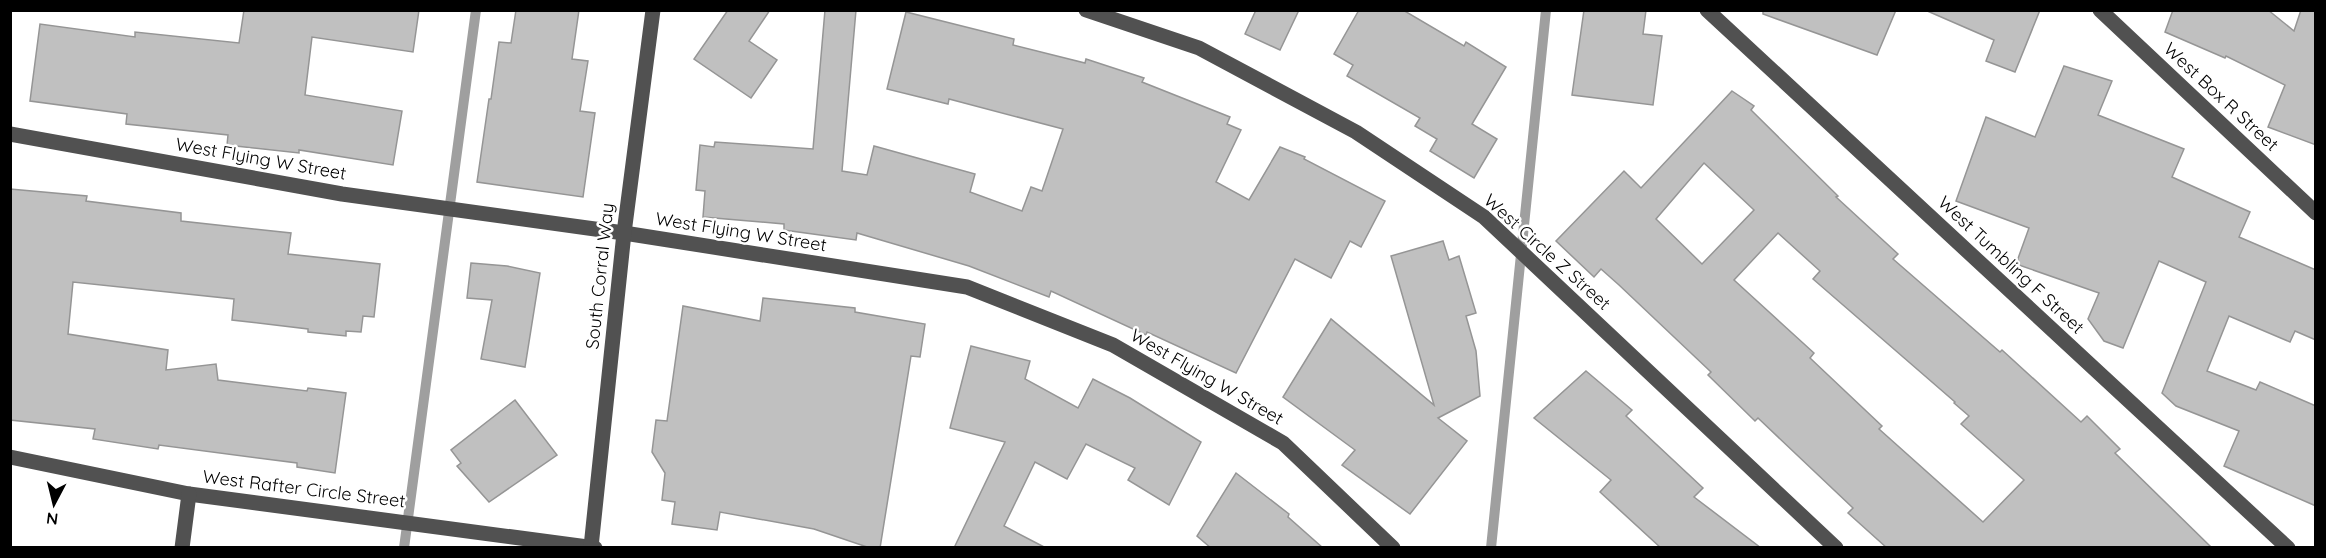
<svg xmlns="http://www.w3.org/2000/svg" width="2326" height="558" font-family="Quicksand,sans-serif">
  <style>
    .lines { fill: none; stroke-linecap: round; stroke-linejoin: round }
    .stream { stroke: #9f9f9f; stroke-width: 10 }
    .building { fill: #c0c0c0; stroke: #959595; stroke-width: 1.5; fill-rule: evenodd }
    .minor { stroke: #515151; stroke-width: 15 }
    .labels { text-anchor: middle; stroke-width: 5; stroke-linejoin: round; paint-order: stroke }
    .street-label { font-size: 18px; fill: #000; stroke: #fff }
  </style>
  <rect width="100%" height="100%" fill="#fff"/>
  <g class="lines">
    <g class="stream">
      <path d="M404,548L476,10"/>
      <path d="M1491,548L1546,10"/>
    </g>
  </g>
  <g class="building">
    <path d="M244,10H419L413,52L312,37L305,95L402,111L393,165L299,150V153L227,145L228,135L126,124L127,114L30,101L40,24L135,37V32L239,43Z"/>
    <path d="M516,10H579L572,59L588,61L580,111L595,113L583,197L477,182L489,99H491L499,42L511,43Z"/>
    <path d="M728,10H770L749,41L777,60L751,98L694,59Z"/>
    <path d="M825,10H856L842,171L867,175L874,146L975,174L970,192L1022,211L1031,187L1042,191L1063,129L949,99L948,104L887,89L906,12L1014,39L1013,45L1085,63L1086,59L1144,78L1142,82L1230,117L1227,124L1241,130L1216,182L1249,200L1280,147L1305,157L1304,159L1385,201L1361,247L1350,241L1331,278L1295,259L1236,373L1147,332L1146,335L1051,291L1049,297L969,266L857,233L856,240L784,230V224L703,217L705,191L696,190L700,145L714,147L715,142L813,149Z"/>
    <path d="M1256,10H1299L1280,50L1245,34Z"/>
    <path d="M1359,10H1403L1464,46L1466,42L1506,67L1472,124L1497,139L1474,178L1430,151L1437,139L1415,126L1420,118L1347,76L1353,65L1334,54Z"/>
    <path d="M1584,10H1646L1643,34L1662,36L1653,105L1572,95Z"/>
    <path d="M1763,10H1896L1877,55L1763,14Z"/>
    <path d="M1925,10H2040L2015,72L1986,61L1994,40Z"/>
    <path d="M2173,10H2268L2294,31L2301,10H2316V145L2268,127L2285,85L2226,56L2225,58L2165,32Z"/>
    <path d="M2064,66L2112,81L2098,115L2184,149L2172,177L2250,212L2239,237L2316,270V340L2295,331L2290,342L2229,316L2207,371L2256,390L2260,382L2316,406V506L2224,466L2239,431L2176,406L2162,393L2206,282L2159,261L2123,348L2104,341L2088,319L2099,293L2016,264L2029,228L1956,201L1986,117L2035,137Z"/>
    <path d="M1732,91L1754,106L1751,110L1838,196L1836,197L1898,254L1893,259L2000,352L2002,350L2081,422L2087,416L2120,449L2115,453L2212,548H1887L1848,513L1853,508L1758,418L1755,421L1708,375L1711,372L1619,285L1601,269L1594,277L1556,241L1624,171L1641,188ZM1704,163L1754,210L1702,264L1656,219ZM1778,233L1820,271L1813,279L1955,402L1954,403L1969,416L1961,424L2024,480L1983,522L1879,429L1882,426L1810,358L1814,353L1734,280Z"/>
    <path d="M10,189L87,196L86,201L181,213V221L291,233L288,254L380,264L374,317L363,316L361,332L346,331V336L308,332V329L232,320L234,299L73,282L68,334L168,350L166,370L216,364L218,380L307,391L308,388L346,393L335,473L297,467V463L159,445L158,449L93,439L95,429L10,420Z"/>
    <path d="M1443,241L1449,260L1459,256L1476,313L1466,316L1476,351L1480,396L1438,418L1467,441L1410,514L1342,465L1355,450L1283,397L1331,319L1434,405L1391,256Z"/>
    <path d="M471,263L507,266L540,273L525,367L481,359L492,300L467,298Z"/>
    <path d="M763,298L855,308V312L925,324L920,357L911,356L880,548H870L814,529L720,512L717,530L672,524L675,502L662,500L665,473L652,452L656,420L667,421L683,306L760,321Z"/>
    <path d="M971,346L1030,361L1025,379L1078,408L1093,379L1130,398L1201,442L1169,505L1128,480L1135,468L1086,444L1067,479L1035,462L1004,526L1046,548H954L1005,442L950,428Z"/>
    <path d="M1586,371L1632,410L1626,416L1703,488L1694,497L1761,548H1661L1600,492L1611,480L1534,418Z"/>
    <path d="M515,400L557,455L489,502L457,466L461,463L451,450Z"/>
    <path d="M1236,473L1289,514L1288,517L1323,548H1211L1197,536Z"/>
  </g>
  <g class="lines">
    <g class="minor">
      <path d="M1086,10L1199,48L1356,132L1484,217L1836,548"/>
      <path d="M1707,10L2288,548"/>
      <path d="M2100,10L2316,213"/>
      <path d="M10,134L342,194L624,233L967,287L1113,345L1283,443L1393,548"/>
      <path d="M10,457L189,494L595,548"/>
      <path d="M591,547L624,233L653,10"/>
      <path d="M182,548L189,494"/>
    </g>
  </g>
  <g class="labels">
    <g class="street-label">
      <text transform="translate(2221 97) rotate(43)" y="6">West Box R Street</text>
      <text transform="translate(261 159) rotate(10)" y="6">West Flying W Street</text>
      <text transform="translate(741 232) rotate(9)" y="6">West Flying W Street</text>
      <text transform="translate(1547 252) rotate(42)" y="6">West Circle Z Street</text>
      <text transform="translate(2011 265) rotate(43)" y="6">West Tumbling F Street</text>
      <text transform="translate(600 276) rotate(-84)" y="6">South Corral Way</text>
      <text transform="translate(1207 377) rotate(30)" y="6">West Flying W Street</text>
      <text transform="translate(304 489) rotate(7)" y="6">West Rafter Circle Street</text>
    </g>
  </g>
  <rect width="2326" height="558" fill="none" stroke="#000000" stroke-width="24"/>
  <g transform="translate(54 504) rotate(187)" stroke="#ffffff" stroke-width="4.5" paint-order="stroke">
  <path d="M0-4.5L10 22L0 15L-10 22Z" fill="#000000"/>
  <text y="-9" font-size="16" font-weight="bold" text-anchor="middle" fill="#000000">N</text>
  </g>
</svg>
